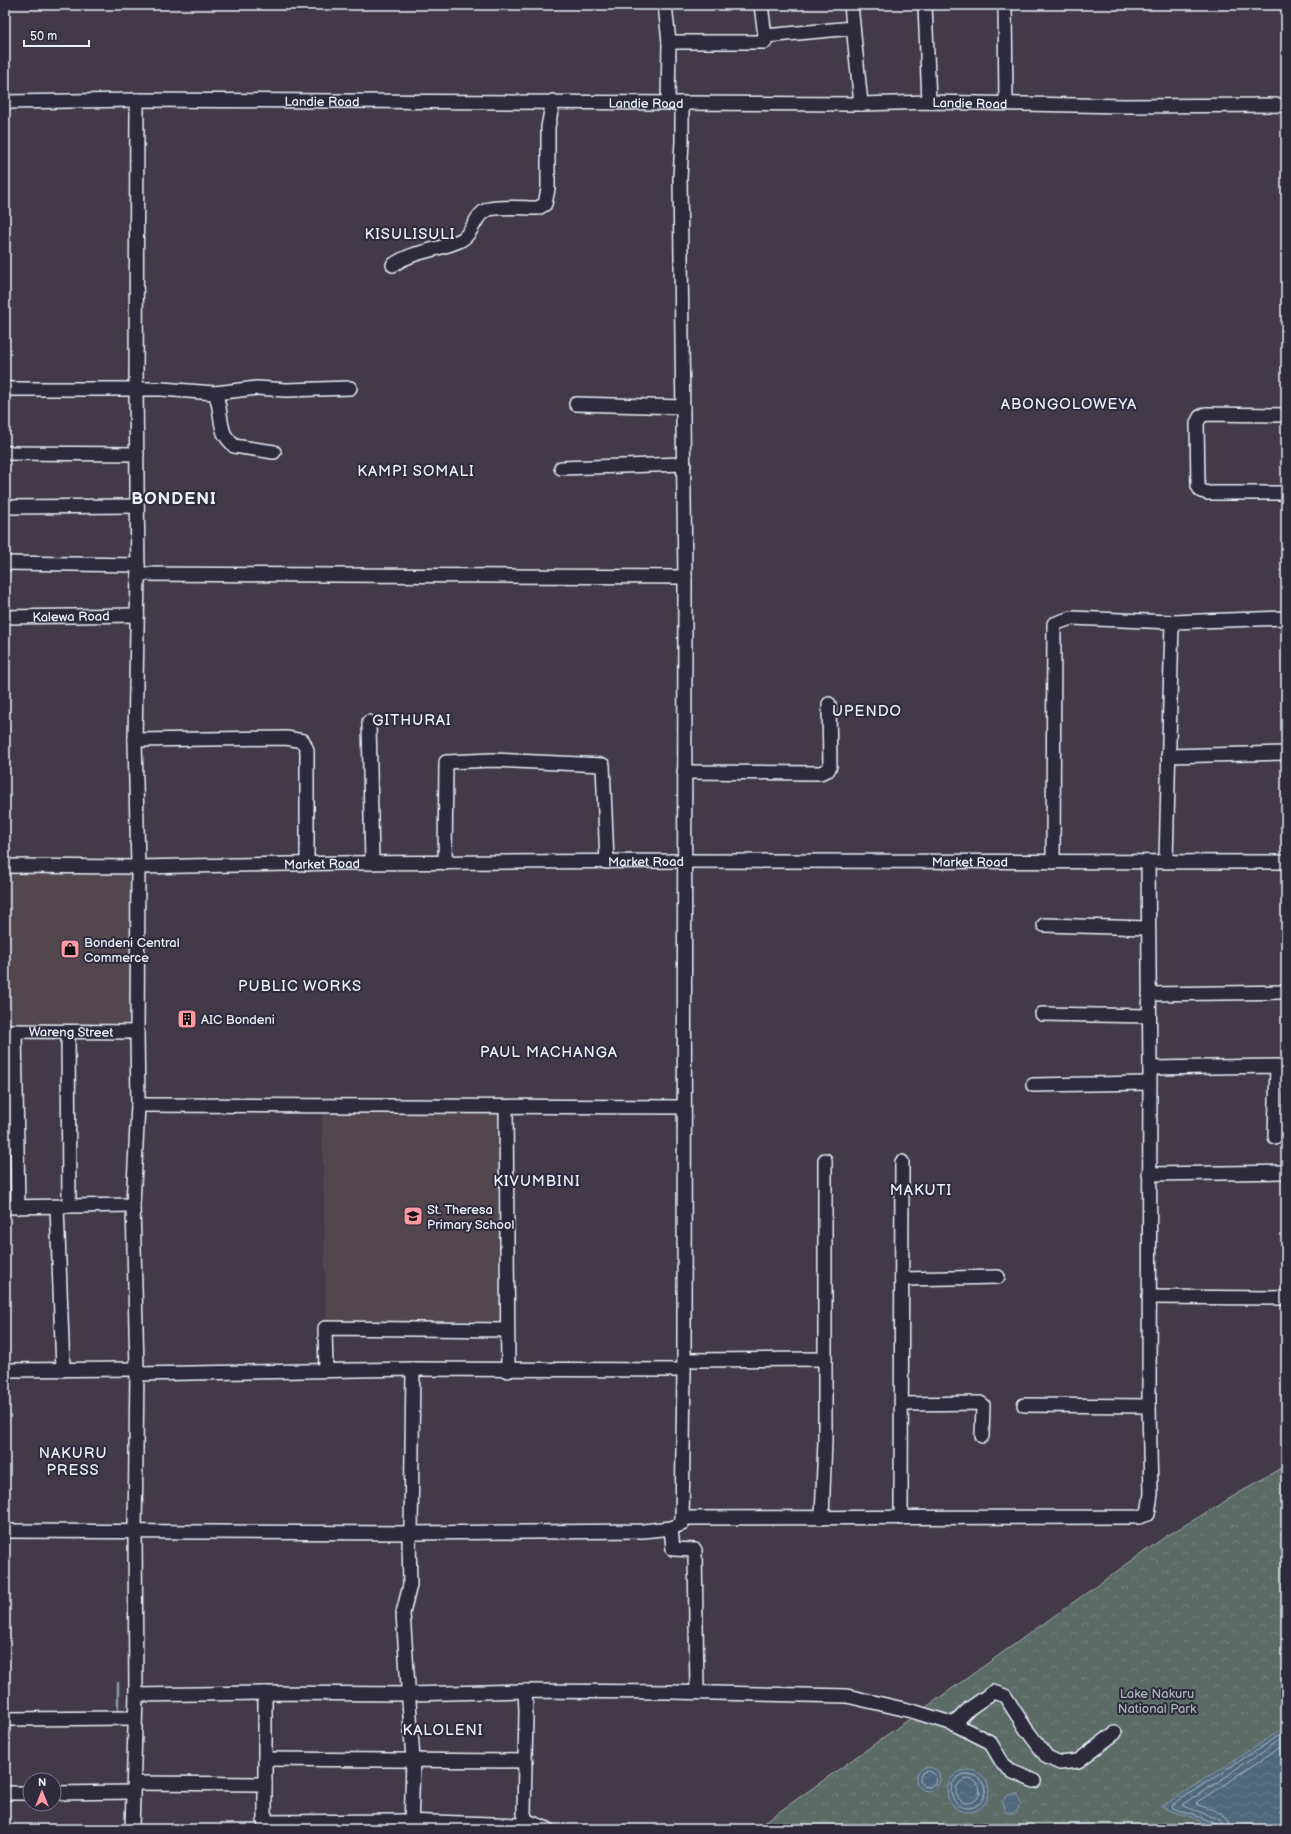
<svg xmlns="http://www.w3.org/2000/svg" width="1291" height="1834" font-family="'Balsamiq Sans',sans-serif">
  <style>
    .built { fill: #51464e }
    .park { fill: url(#park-crowns); stroke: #a1aeae }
    .water { fill: url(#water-waves); stroke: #8d9ead }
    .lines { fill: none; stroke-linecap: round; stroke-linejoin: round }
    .shore { stroke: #abbac6; stroke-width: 1 }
    .stream { stroke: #8d9ead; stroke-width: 2.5 }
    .minor-casing { stroke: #e8f1f8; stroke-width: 16 }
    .minor { stroke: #2f2a3d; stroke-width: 13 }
    .labels { text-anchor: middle; stroke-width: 4; stroke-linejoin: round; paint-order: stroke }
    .street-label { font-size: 13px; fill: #e8f1f8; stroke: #2f2a3d }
    .poi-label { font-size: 13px; fill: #e8f1f8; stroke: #2f2a3d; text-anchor: start }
    .park-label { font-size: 13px; fill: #a8b5b6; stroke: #2f2a3d }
    .quarter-label { font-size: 15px; letter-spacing: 1px; fill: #e8f1f8; stroke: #2f2a3d }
    .district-label { font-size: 17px; font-weight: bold; letter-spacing: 1px; fill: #e8f1f8; stroke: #2f2a3d }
  </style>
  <defs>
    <pattern id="park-crowns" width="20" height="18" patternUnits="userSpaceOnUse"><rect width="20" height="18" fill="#5a6c65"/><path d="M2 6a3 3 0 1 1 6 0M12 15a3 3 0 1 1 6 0" fill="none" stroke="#72817c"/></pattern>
    <pattern id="water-waves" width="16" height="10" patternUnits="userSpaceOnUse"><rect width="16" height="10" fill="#50677b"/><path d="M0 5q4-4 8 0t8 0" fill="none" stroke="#697d8e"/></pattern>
  </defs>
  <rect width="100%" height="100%" fill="#433a47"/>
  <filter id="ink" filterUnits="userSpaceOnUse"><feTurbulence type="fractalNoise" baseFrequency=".025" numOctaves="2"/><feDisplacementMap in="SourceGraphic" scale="8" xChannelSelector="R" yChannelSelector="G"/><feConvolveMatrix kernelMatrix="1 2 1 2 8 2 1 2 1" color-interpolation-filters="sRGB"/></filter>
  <g filter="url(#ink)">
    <g class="built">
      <path d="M5,873H136L133,1027L5,1024Z"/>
      <path d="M322,1110H502L503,1326L326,1322Z"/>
    </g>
    <path class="park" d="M1286,1465V1829H755L1165,1537Z"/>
    <g class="water">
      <path d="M1286,1727V1829H1221L1161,1807Z"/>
      <circle cx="928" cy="1779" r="12"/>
      <circle cx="968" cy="1791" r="21"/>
      <path d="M1018,1794L1021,1804L1015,1814L1005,1812L1002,1802L1008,1795Z"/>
    </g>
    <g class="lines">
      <g class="shore">
        <circle cx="928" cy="1779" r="8"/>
        <circle cx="968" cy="1791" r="17"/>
        <circle cx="968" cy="1791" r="12"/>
        <path d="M1220,1829L1218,1824L1173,1808L1172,1805L1286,1731"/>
        <path d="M1225,1829V1824L1221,1820L1184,1806V1804L1286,1737"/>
        <path d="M1231,1829C1231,1812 1211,1810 1198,1805L1197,1802L1286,1745"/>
      </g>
      <path class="stream" d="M116,1714L118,1710V1683"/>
      <defs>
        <g id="minor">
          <path d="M665,5L669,42L668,103"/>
          <path d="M761,5L765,36L853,28"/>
          <path d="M851,5L861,104"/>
          <path d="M925,5L929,102"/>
          <path d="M1005,5L1006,103"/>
          <path d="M669,42H765V36"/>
          <path id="s1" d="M5,102L137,100L861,104L929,102L1125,106L1286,105"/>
          <path d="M393,265C414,250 439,251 461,240C474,233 474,214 489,209C503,206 524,208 538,208L545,204L548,189V127L553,101"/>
          <path d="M5,389H161L215,393C221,406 219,420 224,433C226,438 231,442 234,446L274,452"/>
          <path d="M215,393L257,388L286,390L350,388"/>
          <path d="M576,404L683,407"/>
          <path d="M1286,415L1206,414L1200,417L1197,423L1198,486L1201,491L1208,493H1286"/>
          <path d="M5,453L137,454"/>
          <path d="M561,468L684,464"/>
          <path d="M5,507L137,506"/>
          <path d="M5,563L138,565"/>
          <path d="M138,574L685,577"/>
          <path id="s2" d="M5,617L137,615"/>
          <path d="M369,722L372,863"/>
          <path d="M135,740L286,738L303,741L307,750V864"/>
          <path d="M1168,756L1286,753"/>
          <path d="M684,772L820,773L828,770L830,766L829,704"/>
          <path d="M1166,861L1172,622"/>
          <path d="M1053,862L1054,624L1071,618L1172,622L1286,618"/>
          <path d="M445,863L446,762L492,760L603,765L607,862"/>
          <path id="s3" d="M5,866L138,867L341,863L684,861L1286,862"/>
          <path d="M1044,925L1148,928"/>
          <path d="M1149,994L1286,992"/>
          <path d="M1042,1014L1149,1016"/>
          <path id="s4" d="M5,1031L137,1032"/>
          <path d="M15,1031L18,1207"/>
          <path d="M68,1032L69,1206"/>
          <path d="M1150,1068L1277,1066L1275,1137"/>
          <path d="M1033,1085L1149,1083"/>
          <path d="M138,1105L684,1107"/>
          <path d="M506,1107L508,1371"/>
          <path d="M1149,1174L1286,1172"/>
          <path d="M5,1207L133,1205"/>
          <path d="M57,1207L63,1370"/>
          <path d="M902,1279L998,1277"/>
          <path d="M1149,1297L1286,1298"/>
          <path d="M684,1360L825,1359"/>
          <path d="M5,1370L137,1369"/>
          <path d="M326,1370L325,1328L507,1330"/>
          <path d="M137,1374L413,1369L684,1370"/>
          <path d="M902,1404L980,1403L983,1405L982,1436"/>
          <path d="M1024,1405L1149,1406"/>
          <path d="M682,1518L1139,1517L1148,1514L1151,1494L1149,1406L1150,1068L1148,862"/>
          <path d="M822,1518L825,1440V1160"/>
          <path d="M901,1518L902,1162"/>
          <path d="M671,1528L673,1549L695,1550L697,1692"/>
          <path d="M5,1531L411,1533L643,1531L671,1528L682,1524L684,1370L685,577L680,178L682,141V103"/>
          <path d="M136,1695L265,1693L409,1694L525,1691L671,1692L847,1696L912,1711L954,1724L990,1742L1003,1764L1013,1772L1034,1781"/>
          <path d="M5,1719L135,1718"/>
          <path d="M954,1724L970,1708L993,1692L1005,1696L1026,1729L1047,1757L1060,1763L1078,1761L1115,1733"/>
          <path d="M265,1759L526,1761"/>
          <path d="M134,1783L265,1784"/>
          <path d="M5,1793H30"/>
          <path d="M54,1793L133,1792"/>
          <path d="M527,1821L548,1829"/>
          <path d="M264,1822L402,1821L520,1825L527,1821L524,1814L526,1711L525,1691"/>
          <path d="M132,1829L136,1695L135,1531L137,1369L133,1205L138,1105L137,1032L138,867L135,740L138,574L136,389L137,100"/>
          <path d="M265,1829V1693"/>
          <path d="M411,1829L413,1760L403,1613L410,1585L409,1539L411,1533L413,1369"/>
        </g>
      </defs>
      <use href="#minor" class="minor-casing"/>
      <use href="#minor" class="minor"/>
    </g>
  </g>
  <defs>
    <symbol id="shop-square" viewBox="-11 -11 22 22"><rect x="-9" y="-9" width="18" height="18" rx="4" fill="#ff9aa2" stroke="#2f2a3d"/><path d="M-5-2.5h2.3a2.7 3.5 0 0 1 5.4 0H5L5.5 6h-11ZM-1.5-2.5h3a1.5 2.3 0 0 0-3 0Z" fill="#111"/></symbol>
    <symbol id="building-square" viewBox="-11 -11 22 22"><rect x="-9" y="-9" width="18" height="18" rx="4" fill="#ff9aa2" stroke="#2f2a3d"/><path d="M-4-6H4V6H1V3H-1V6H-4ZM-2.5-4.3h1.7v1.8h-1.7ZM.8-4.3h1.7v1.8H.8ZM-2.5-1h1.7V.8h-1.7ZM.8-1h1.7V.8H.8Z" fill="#111"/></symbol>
    <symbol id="school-square" viewBox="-11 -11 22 22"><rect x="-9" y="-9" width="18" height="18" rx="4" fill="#ff9aa2" stroke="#2f2a3d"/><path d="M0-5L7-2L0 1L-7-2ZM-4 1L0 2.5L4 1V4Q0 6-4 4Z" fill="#111"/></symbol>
  </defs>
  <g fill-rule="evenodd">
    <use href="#shop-square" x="59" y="938" width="22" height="22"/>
    <use href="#building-square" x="176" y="1008" width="22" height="22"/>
    <use href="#school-square" x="402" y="1205" width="22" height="22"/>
  </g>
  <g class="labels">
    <g class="street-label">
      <text dy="5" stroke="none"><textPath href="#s1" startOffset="317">Landie Road</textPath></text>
      <text dy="5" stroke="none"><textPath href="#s1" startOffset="641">Landie Road</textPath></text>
      <text dy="5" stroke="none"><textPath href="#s1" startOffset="965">Landie Road</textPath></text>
      <text dy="5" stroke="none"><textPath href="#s2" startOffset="66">Kalewa Road</textPath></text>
      <text dy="5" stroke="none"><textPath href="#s3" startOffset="641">Market Road</textPath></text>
      <text dy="5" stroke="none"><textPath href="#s3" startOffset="965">Market Road</textPath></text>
      <text dy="5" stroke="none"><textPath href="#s3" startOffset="317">Market Road</textPath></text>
      <text dy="5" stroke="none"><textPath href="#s4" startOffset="66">Wareng Street</textPath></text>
    </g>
    <g class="poi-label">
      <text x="84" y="947">Bondeni Central<tspan x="84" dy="15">Commerce</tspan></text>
      <text x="201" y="1024">AIC Bondeni</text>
      <text x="427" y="1214">St. Theresa<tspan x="427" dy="15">Primary School</tspan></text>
    </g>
    <g class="park-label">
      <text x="1157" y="1698">Lake Nakuru<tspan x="1157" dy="15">National Park</tspan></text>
    </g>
    <g class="quarter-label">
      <text x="410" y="239">KISULISULI</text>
      <text x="1069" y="409">ABONGOLOWEYA</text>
      <text x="416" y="476">KAMPI SOMALI</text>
      <text x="867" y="716">UPENDO</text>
      <text x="412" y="725">GITHURAI</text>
      <text x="300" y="991">PUBLIC WORKS</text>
      <text x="549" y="1057">PAUL MACHANGA</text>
      <text x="537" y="1186">KIVUMBINI</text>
      <text x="921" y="1195">MAKUTI</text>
      <text x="73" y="1458">NAKURU<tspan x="73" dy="17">PRESS</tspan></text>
      <text x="443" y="1735">KALOLENI</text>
    </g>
    <g class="district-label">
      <text x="174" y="504">BONDENI</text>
    </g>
  </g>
  <rect width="1291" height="1834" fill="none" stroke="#2f2a3d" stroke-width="20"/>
  <rect x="10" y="10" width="1271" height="1814" fill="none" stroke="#e8f1f8" stroke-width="1.5" filter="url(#ink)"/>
  <g transform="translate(42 1792)"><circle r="19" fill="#2f2a3d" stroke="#797a88"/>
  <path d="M0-3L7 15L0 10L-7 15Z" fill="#ff9aa2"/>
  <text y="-6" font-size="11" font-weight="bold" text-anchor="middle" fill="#e8f1f8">N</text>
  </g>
  <path d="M24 40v6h65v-6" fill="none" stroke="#e8f1f8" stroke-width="2"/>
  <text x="30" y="40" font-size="12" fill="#e8f1f8" stroke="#2f2a3d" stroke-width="3" paint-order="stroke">50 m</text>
</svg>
